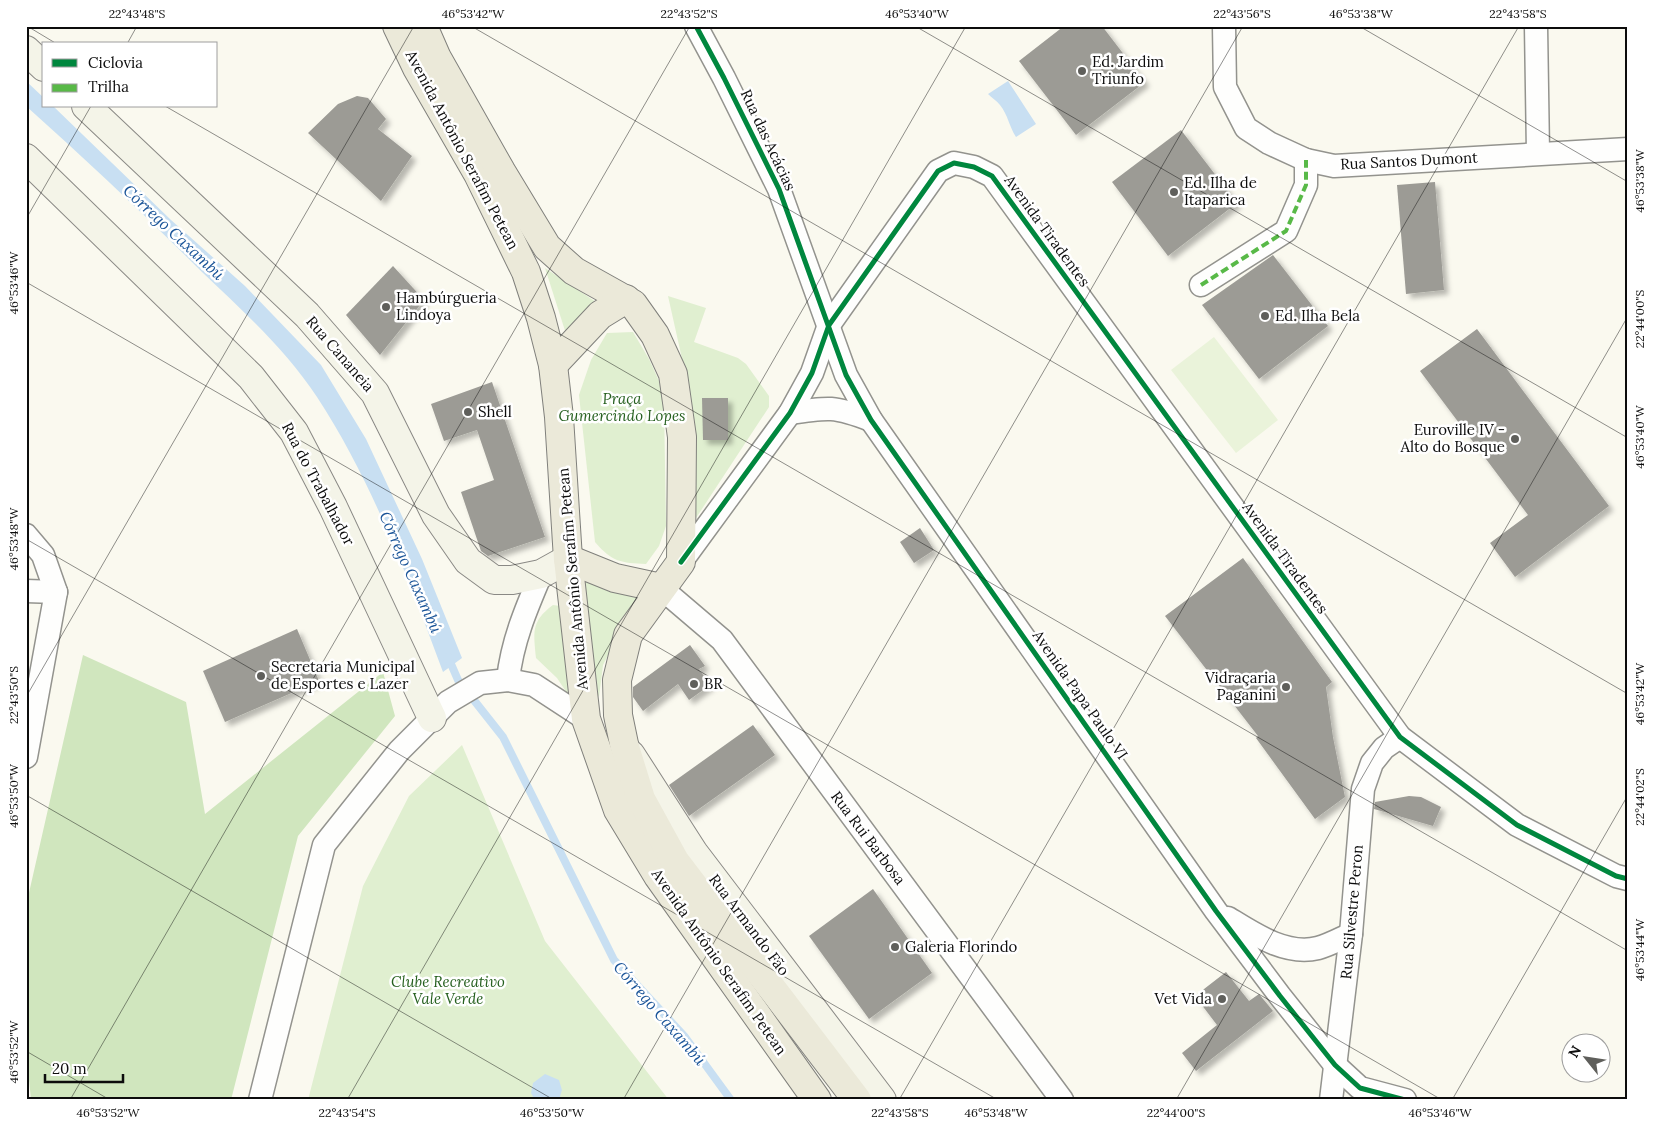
<svg xmlns="http://www.w3.org/2000/svg" width="1654" height="1126" font-family="Lora,serif">
  <style>
    .green { fill: #e0efd0 }
    .forest { fill: #d0e6be }
    .pitch { fill: #eaf3da }
    .water { fill: #c8dff2 }
    .lines { fill: none; stroke-linecap: round; stroke-linejoin: round }
    .stream { stroke: #c8dff2; stroke-width: 8 }
    .building { fill: #9c9b95; filter: url(#shadow) }
    .street-casing { stroke: #93938e; stroke-width: 25 }
    .secondary-casing { stroke: #8a8985; stroke-width: 30 }
    .primary-casing { stroke: #80807c; stroke-width: 30 }
    .street { stroke: #fefefd; stroke-width: 22 }
    .secondary { stroke: #f4f4e8; stroke-width: 28 }
    .primary { stroke: #ebe9d9; stroke-width: 28 }
    .quiet { stroke: #58b947; stroke-width: 4; stroke-dasharray: 8 4; stroke-linecap: butt }
    .cycleway-casing { stroke: #fff; stroke-width: 8 }
    .cycleway { stroke: #00873e; stroke-width: 5 }
    .ticks { fill: none; stroke: #0c0c0c; stroke-width: 1; stroke-opacity: 0.45 }
    .poi-dot { fill: #5f5f5b; stroke: #fff; stroke-width: 2 }
    .labels { text-anchor: middle; stroke-width: 5; stroke-linejoin: round; paint-order: stroke }
    .poi-label { font-size: 15px; fill: #0c0c0c; stroke: #fff; text-anchor: start }
    .street-label { font-size: 15px; fill: #0c0c0c; stroke: #fff }
    .park-label { font-size: 15px; font-style: italic; fill: #26601f; stroke: #fff }
    .water-label { font-size: 16px; font-style: italic; fill: #1a5498; stroke: #fff }
    .neatline { fill: none; stroke: #0c0c0c; stroke-width: 2 }
    .ticks-label { font-size: 12px; text-anchor: middle; fill: #0c0c0c }
  </style>
  <defs>
    <filter id="shadow"><feDropShadow dx="4.5" dy="4.5" stdDeviation="2.5" flood-color="#0004"/></filter>
  </defs>
  <rect width="100%" height="100%" fill="#faf9ef"/>
  <g class="green">
    <path d="M545,268L605,308L568,340Z"/>
    <path d="M668,296L706,308L694,342L738,358L746,364L769,396V407L696,518H693L691,399Z"/>
    <path d="M633,332L649,359L659,381L664,405L666,526L659,546L646,564C621,563 612,562 595,542L579,395L591,360L607,333Z"/>
    <path d="M587,579L638,596L603,665L599,697L595,689L584,582Z"/>
    <path d="M553,605L560,606L569,696L557,678L536,658C534,633 530,622 553,605Z"/>
    <path d="M462,745L545,941L669,1100H308L363,886L409,796Z"/>
  </g>
  <path class="forest" d="M83,655L186,702L205,814L383,672L395,716L298,836L231,1100H31L26,1049V906Z"/>
  <path class="pitch" d="M1214,337L1278,420L1236,453L1171,370Z"/>
  <g class="water">
    <path d="M26,81L44,98V106H53L171,220L245,286L321,365L366,439L422,559L462,658L443,672C408,578 372,481 317,397C286,350 242,310 202,272C145,215 86,160 26,106Z"/>
    <path d="M1008,81L1036,124L1016,137C1009,126 1008,115 1000,105C996,100 992,98 988,94Z"/>
    <path d="M545,1074L559,1080L562,1090L559,1100H535L531,1093L533,1083Z"/>
  </g>
  <g class="lines">
    <path class="stream" d="M448,657L458,680L503,737L614,960L685,1037L731,1100"/>
  </g>
  <g class="building">
    <path d="M1064,26H1102L1145,82L1076,135L1019,61Z"/>
    <path d="M357,96L368,98L386,119L378,129L412,156L381,201L308,133L338,104Z"/>
    <path d="M1181,130L1237,203L1168,256L1112,182Z"/>
    <path d="M1435,182L1444,290L1406,294L1397,185Z"/>
    <path d="M1273,255L1328,326L1259,379L1202,305Z"/>
    <path d="M393,266L424,300L380,355L346,315Z"/>
    <path d="M1477,329L1609,506L1515,577L1490,543L1528,515L1420,371Z"/>
    <path d="M492,382L545,537L488,556L481,551L461,492L494,480L477,430L444,441L431,404Z"/>
    <path d="M702,398H728V440H703Z"/>
    <path d="M920,528L934,550L914,563L900,542Z"/>
    <path d="M1243,558L1332,682L1326,687L1333,737L1345,797L1315,819L1256,738L1258,736L1165,616Z"/>
    <path d="M297,629L319,681L225,722L203,671Z"/>
    <path d="M690,645L705,666L699,669L710,685L689,700L678,684L643,711L633,697V687Z"/>
    <path d="M753,725L775,755L689,816L669,785Z"/>
    <path d="M1409,796L1421,797L1441,807L1433,826L1374,809L1375,802Z"/>
    <path d="M873,889L932,973L869,1019L809,936Z"/>
    <path d="M1226,972L1249,1001L1259,994L1273,1011L1196,1071L1182,1053L1217,1025L1195,996Z"/>
  </g>
  <g class="lines">
    <defs>
      <g id="street">
        <path d="M696,26L724,78L779,189L846,375L871,420L1216,911L1280,996L1335,1065L1360,1088L1405,1100"/>
        <path d="M1224,26L1225,87L1246,128L1269,143L1306,160L1334,166L1628,149"/>
        <path d="M1536,26L1538,153"/>
        <path d="M1201,285L1286,231L1306,185V160"/>
        <path d="M790,413C828,407 835,406 871,420"/>
        <path d="M26,535L43,555L56,592L26,757"/>
        <path d="M681,562L790,413L812,373L829,325L938,171L954,163L974,167L992,176L1400,737L1517,825L1616,876L1628,879"/>
        <path d="M661,588L722,640L1062,1100"/>
        <path d="M26,591L56,592"/>
        <path d="M508,680C512,642 526,609 541,574"/>
        <path d="M1228,918C1254,934 1286,956 1318,948C1329,945 1340,939 1351,934"/>
        <path d="M260,1100L324,845L399,751L448,702L480,683L508,680L534,685L586,719"/>
        <path d="M1331,1100L1351,934L1363,789L1372,763L1384,748L1400,737"/>
      </g>
      <g id="secondary">
        <path d="M26,50L44,67"/>
        <path d="M86,106L307,315L375,393L436,515L468,561L494,580H512L541,574L568,559"/>
        <path d="M26,158L251,377L294,432L333,507L432,718"/>
        <path d="M631,755L694,853L882,1100"/>
      </g>
      <g id="primary">
        <path d="M397,26L417,68L478,174L526,272L541,318L553,365L559,417L568,559L586,719L618,810L658,876L817,1100"/>
        <path d="M423,26L437,58L501,171L547,247L574,271L633,304L655,335L673,374L682,437L681,562L628,635L617,680L618,715L624,744L641,799L675,861L857,1100"/>
        <path d="M553,365L600,315L626,299"/>
        <path d="M568,559L615,578L661,588"/>
      </g>
    </defs>
    <use href="#street" class="street-casing"/>
    <use href="#secondary" class="secondary-casing"/>
    <use href="#primary" class="primary-casing"/>
    <use href="#street" class="street"/>
    <use href="#secondary" class="secondary"/>
    <use href="#primary" class="primary"/>
    <path class="quiet" d="M1201,285L1286,231L1306,185V160"/>
    <defs>
      <g id="cycleway">
        <path d="M696,26L724,78L779,189L846,375L871,420L1216,911L1280,996L1335,1065L1360,1088L1405,1100"/>
        <path d="M681,562L790,413L812,373L829,325L938,171L954,163L974,167L992,176L1400,737L1517,825L1616,876L1628,879"/>
      </g>
    </defs>
    <use href="#cycleway" class="cycleway-casing"/>
    <use href="#cycleway" class="cycleway"/>
  </g>
  <path class="ticks" d="M27,26L57,44M471,26L1628,694M915,26L1628,438M1359,26L1628,182M127,44L137,26M165,106L1628,951M26,219L91,106M26,282L1442,1100M26,539L998,1100M26,697L414,26M26,795L554,1100M26,1051L110,1100M70,1100L690,26M347,1100L966,26M623,1100L1243,26M899,1100L1519,26M1176,1100L1628,316M1452,1100L1628,795"/>
  <g class="poi-dot">
    <circle cx="1082" cy="71" r="5"/>
    <circle cx="1174" cy="192" r="5"/>
    <circle cx="386" cy="307" r="5"/>
    <circle cx="1265" cy="316" r="5"/>
    <circle cx="468" cy="412" r="5"/>
    <circle cx="1515" cy="439" r="5"/>
    <circle cx="261" cy="676" r="5"/>
    <circle cx="694" cy="684" r="5"/>
    <circle cx="1286" cy="687" r="5"/>
    <circle cx="895" cy="947" r="5"/>
    <circle cx="1222" cy="999" r="5"/>
  </g>
  <g class="labels">
    <g class="poi-label">
      <text x="1092" y="67">Ed. Jardim<tspan x="1092" dy="17">Triunfo</tspan></text>
      <text x="1184" y="188">Ed. Ilha de<tspan x="1184" dy="17">Itaparica</tspan></text>
      <text x="396" y="303">Hambúrgueria<tspan x="396" dy="17">Lindoya</tspan></text>
      <text x="1275" y="321">Ed. Ilha Bela</text>
      <text x="478" y="417">Shell</text>
      <text x="1505" y="435" text-anchor="end">Euroville IV -<tspan x="1505" dy="17">Alto do Bosque</tspan></text>
      <text x="271" y="672">Secretaria Municipal<tspan x="271" dy="17">de Esportes e Lazer</tspan></text>
      <text x="1276" y="683" text-anchor="end">Vidraçaria<tspan x="1276" dy="17">Paganini</tspan></text>
      <text x="704" y="689">BR</text>
      <text x="905" y="952">Galeria Florindo</text>
      <text x="1212" y="1004" text-anchor="end">Vet Vida</text>
    </g>
    <g class="street-label">
      <text transform="translate(768 140) rotate(65)" y="5">Rua das Acácias</text>
      <text transform="translate(462 150) rotate(62)" y="5">Avenida Antônio Serafim Petean</text>
      <text transform="translate(1409 161) rotate(-3)" y="5">Rua Santos Dumont</text>
      <text transform="translate(1047 231) rotate(54)" y="5">Avenida Tiradentes</text>
      <text transform="translate(340 354) rotate(49)" y="5">Rua Cananeia</text>
      <text transform="translate(318 484) rotate(62)" y="5">Rua do Trabalhador</text>
      <text transform="translate(1285 558) rotate(54)" y="5">Avenida Tiradentes</text>
      <text transform="translate(573 579) rotate(-95)" y="5">Avenida Antônio Serafim Petean</text>
      <text transform="translate(1080 695) rotate(55)" y="5">Avenida Papa Paulo VI</text>
      <text transform="translate(868 838) rotate(53)" y="5">Rua Rui Barbosa</text>
      <text transform="translate(1352 912) rotate(-85)" y="5">Rua Silvestre Peron</text>
      <text transform="translate(749 925) rotate(53)" y="5">Rua Armando Fão</text>
      <text transform="translate(719 962) rotate(55)" y="5">Avenida Antônio Serafim Petean</text>
    </g>
    <g class="park-label">
      <text x="622" y="404">Praça<tspan x="622" dy="17">Gumercindo Lopes</tspan></text>
      <text x="448" y="987">Clube Recreativo<tspan x="448" dy="17">Vale Verde</tspan></text>
    </g>
    <g class="water-label">
      <text transform="translate(174 232) rotate(43)" y="6">Córrego Caxambú</text>
      <text transform="translate(411 572) rotate(66)" y="6">Córrego Caxambú</text>
      <text transform="translate(660 1013) rotate(49)" y="6">Córrego Caxambú</text>
    </g>
  </g>
  <rect width="1654" height="1126" fill="none" stroke="#ffffff" stroke-width="55"/>
  <rect x="42" y="42" width="175" height="65" fill="#ffffff" stroke="#9e9e9e"/>
  <rect x="52" y="59" width="25" height="8" fill="#00873e" stroke="#9e9e9e"/>
  <text x="88" y="68" font-size="15" fill="#0c0c0c">Ciclovia</text>
  <rect x="52" y="84" width="25" height="8" fill="#58b947" stroke="#9e9e9e"/>
  <text x="88" y="92" font-size="15" fill="#0c0c0c">Trilha</text>
  <g transform="translate(1586 1058) rotate(300)"><circle r="24" fill="#ffffff" stroke="#9e9e9e"/>
  <path d="M0-4L9 19L0 12L-9 19Z" fill="#5f5f5b"/>
  <text y="-8" font-size="14" font-weight="bold" text-anchor="middle" fill="#0c0c0c">N</text>
  </g>
  <path d="M45 1074v8h78v-8" fill="none" stroke="#0c0c0c" stroke-width="2.5"/>
  <text x="52" y="1074" font-size="15" fill="#0c0c0c" stroke="#ffffff" stroke-width="4" paint-order="stroke">20 m</text>
  <rect x="28" y="28" width="1598" height="1070" class="neatline"/>
  <g class="ticks-label">
    <text x="137" y="18">22°43'48"S</text>
    <text x="473" y="18">46°53'42"W</text>
    <text x="689" y="18">22°43'52"S</text>
    <text x="917" y="18">46°53'40"W</text>
    <text x="1242" y="18">22°43'56"S</text>
    <text x="1361" y="18">46°53'38"W</text>
    <text x="1518" y="18">22°43'58"S</text>
    <text transform="translate(1640 181) rotate(-90)" y="4">46°53'38"W</text>
    <text transform="translate(14 283) rotate(-90)" y="4">46°53'46"W</text>
    <text transform="translate(1640 319) rotate(-90)" y="4">22°44'00"S</text>
    <text transform="translate(1640 437) rotate(-90)" y="4">46°53'40"W</text>
    <text transform="translate(14 539) rotate(-90)" y="4">46°53'48"W</text>
    <text transform="translate(1640 694) rotate(-90)" y="4">46°53'42"W</text>
    <text transform="translate(14 695) rotate(-90)" y="4">22°43'50"S</text>
    <text transform="translate(14 796) rotate(-90)" y="4">46°53'50"W</text>
    <text transform="translate(1640 797) rotate(-90)" y="4">22°44'02"S</text>
    <text transform="translate(1640 950) rotate(-90)" y="4">46°53'44"W</text>
    <text transform="translate(14 1052) rotate(-90)" y="4">46°53'52"W</text>
    <text x="108" y="1117">46°53'52"W</text>
    <text x="347" y="1117">22°43'54"S</text>
    <text x="552" y="1117">46°53'50"W</text>
    <text x="900" y="1117">22°43'58"S</text>
    <text x="996" y="1117">46°53'48"W</text>
    <text x="1176" y="1117">22°44'00"S</text>
    <text x="1440" y="1117">46°53'46"W</text>
  </g>
</svg>
